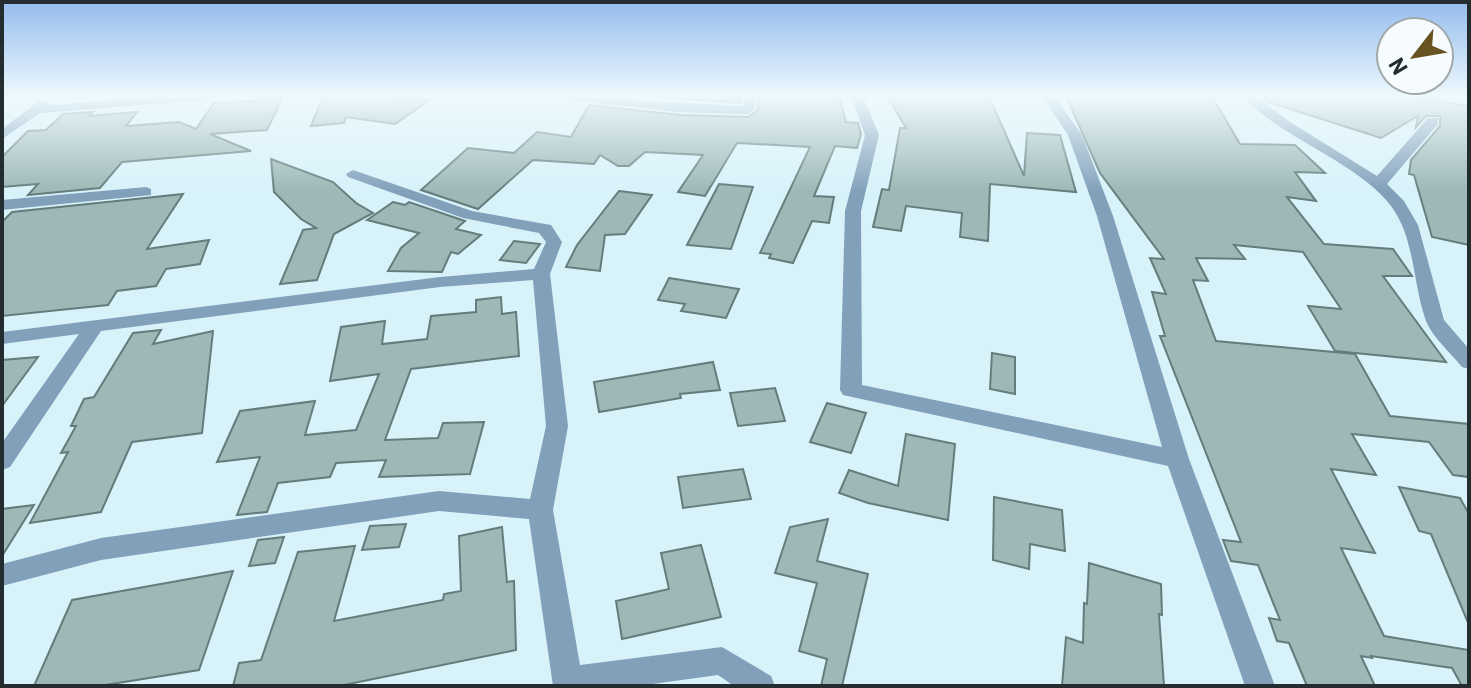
<svg xmlns="http://www.w3.org/2000/svg" width="1471" height="688" font-family="Barlow,sans-serif">
  <style>
    .building { fill: #9db8b6; stroke: #647d7c; stroke-width: 2 }
    .lines { fill: none; stroke-linecap: round; stroke-linejoin: round }
    .street { fill: #82a0ba; fill-rule: evenodd }
  </style>
  <rect width="100%" height="100%" fill="#d8f2fa"/>
  <g class="building">
    <path d="M323,96H389L430,100L395,124L346,117L344,123L311,126Z"/>
    <path d="M646,96H742L740,103Z"/>
    <path d="M760,96H839L846,122L858,123L861,134L857,148L835,146L814,196L834,197L829,223L812,221L793,263L769,258L771,254L760,253L810,147L737,143L705,196L678,192L703,155L645,152L629,166H618L600,155L594,164L533,160L478,209L421,190L468,148L514,153L537,132L571,137L589,105L680,115L748,117L757,111Z"/>
    <path d="M887,96H989L1024,176L1027,133L1060,135L1076,192L990,184L988,241L960,237L962,213L906,206L901,231L873,227L882,189L889,190L900,128H906Z"/>
    <path d="M1066,96H1212L1240,144L1295,145L1325,173L1295,172L1316,201L1287,197L1324,244L1393,249L1412,276H1383L1446,362L1335,351L1308,306L1341,309L1303,252L1234,245L1245,259L1196,258L1208,281L1193,280L1216,341L1355,354L1390,416L1469,424V477L1453,475L1429,442L1352,434L1376,475L1331,469L1375,553L1341,548L1384,636L1469,650V686H1462L1452,668L1371,656L1372,658L1361,656L1375,686H1307L1289,643L1277,641L1269,618L1280,620L1258,565L1231,561L1223,540L1241,542L1160,336H1165L1152,292L1166,294L1150,258L1164,259L1100,173Z"/>
    <path d="M1263,96H1412L1469,106V245L1432,237L1414,175L1409,174L1411,160L1440,126V116H1426L1416,127L1418,116L1381,138L1268,102Z"/>
    <path d="M282,99L267,130L210,134L251,151L122,162L100,188L28,195L38,184L2,187V157L28,131L46,130L63,114L93,112L89,116L137,112L126,126L179,122L196,129L214,103Z"/>
    <path d="M271,159L333,182L356,203L373,213L334,234L317,280L280,284L303,230L316,228L301,219L274,192Z"/>
    <path d="M719,184L753,187L731,249L687,245Z"/>
    <path d="M619,191L652,195L625,234L605,235L600,271L566,267L577,245Z"/>
    <path d="M183,194L147,249L209,240L200,264L166,269L156,286L117,291L108,305L2,316V222L12,212Z"/>
    <path d="M393,202L405,205L409,202L465,221L456,229L481,235L458,254L451,252L442,272L388,271L401,248L419,233L367,220Z"/>
    <path d="M514,241L540,244L526,263L500,260Z"/>
    <path d="M669,278L739,289L726,318L681,311L685,304L658,300Z"/>
    <path d="M501,297L502,314L516,312L519,356L411,369L385,440L438,438L443,423L484,422L470,474L379,477L386,460L336,463L330,477L278,483L267,512L237,515L260,457L217,462L240,411L315,401L305,435L356,430L379,374L330,381L341,327L385,321L382,344L427,339L431,316L476,312V300Z"/>
    <path d="M161,330L153,344L213,331L202,433L132,442L101,512L30,523L68,452L61,453L76,426H71L84,399L94,397L133,333Z"/>
    <path d="M992,353L1015,357V394L990,389Z"/>
    <path d="M38,357L2,406V360Z"/>
    <path d="M713,362L720,390L680,394L681,398L599,412L594,382Z"/>
    <path d="M775,388L785,421L738,426L730,393Z"/>
    <path d="M827,403L866,413L851,453L810,442Z"/>
    <path d="M906,434L955,444L948,520L868,503L839,493L849,470L898,486Z"/>
    <path d="M743,469L751,499L683,508L678,477Z"/>
    <path d="M1399,487L1460,498L1469,514V625L1431,534L1419,531Z"/>
    <path d="M994,497L1062,510L1065,551L1030,544L1029,569L993,560Z"/>
    <path d="M34,505L2,556V509Z"/>
    <path d="M828,519L817,561L868,574L842,686H821L827,659L799,651L817,583L775,573L790,527Z"/>
    <path d="M406,524L399,547L362,550L370,526Z"/>
    <path d="M502,527L507,582L514,581L516,650L339,686H233L239,663L261,660L298,552L355,546L334,621L443,600L444,594L461,591L459,536Z"/>
    <path d="M284,537L275,563L249,566L258,540Z"/>
    <path d="M701,545L721,617L622,639L616,601L669,589L661,553Z"/>
    <path d="M1089,563L1161,584L1162,615L1159,614L1164,686H1062L1066,637L1083,643L1084,603L1087,604Z"/>
    <path d="M233,571L199,670L99,686H34L72,600Z"/>
  </g>
  <g class="lines">
    <g class="street">
      <path d="M164,96H212L206,100L40,113L2,139V129L39,101H49L50,105Z"/>
      <path d="M562,96L742,106L745,96H757L754,110L748,114L680,112L568,100Z"/>
      <path d="M851,96H863L879,135L861,211L862,385L1162,447L1097,216L1068,135L1042,96H1054L1082,135L1113,216L1189,459L1275,686H1245L1168,466L843,395L840,390L845,211L865,135Z"/>
      <path d="M1242,96H1255L1290,122L1377,176L1428,118H1438V124L1387,184L1404,201L1418,225L1444,320L1469,349V369L1462,367C1450,352 1430,335 1425,318C1413,282 1414,236 1391,206C1358,162 1282,139 1242,96Z"/>
      <path d="M353,170L472,211L551,225L562,242L550,274L568,426L553,510L580,665L722,647L771,676L775,686H734L718,675L638,686H553L529,519L439,511L101,560L2,586V564L101,538L439,491L530,499L546,426L533,280L440,287L101,331L10,467L2,470V443L79,334L2,344V332L440,277L534,269L546,242L539,233L463,218L348,177L346,174Z"/>
      <path d="M146,187L151,189V195L2,210V200Z"/>
    </g>
  </g>
  <linearGradient id="sky" x2="0" y2="1"><stop stop-color="#94bbed"/><stop offset="0.5" stop-color="#edf9fd"/><stop offset="1" stop-color="#edf9fd" stop-opacity="0"/></linearGradient>
  <rect width="1471" height="192" fill="url(#sky)"/>
  <rect width="1471" height="688" fill="none" stroke="#232d30" stroke-width="8"/>
  <g transform="translate(1415 56) rotate(239)"><circle r="38" fill="#f6fbfd" stroke="#a2a9ab" stroke-width="2"/>
  <path d="M0-6L14 30L0 20L-14 30Z" fill="#675221"/>
  <text y="-12" font-size="22" font-weight="bold" text-anchor="middle" fill="#232d30">N</text>
  </g>
</svg>
